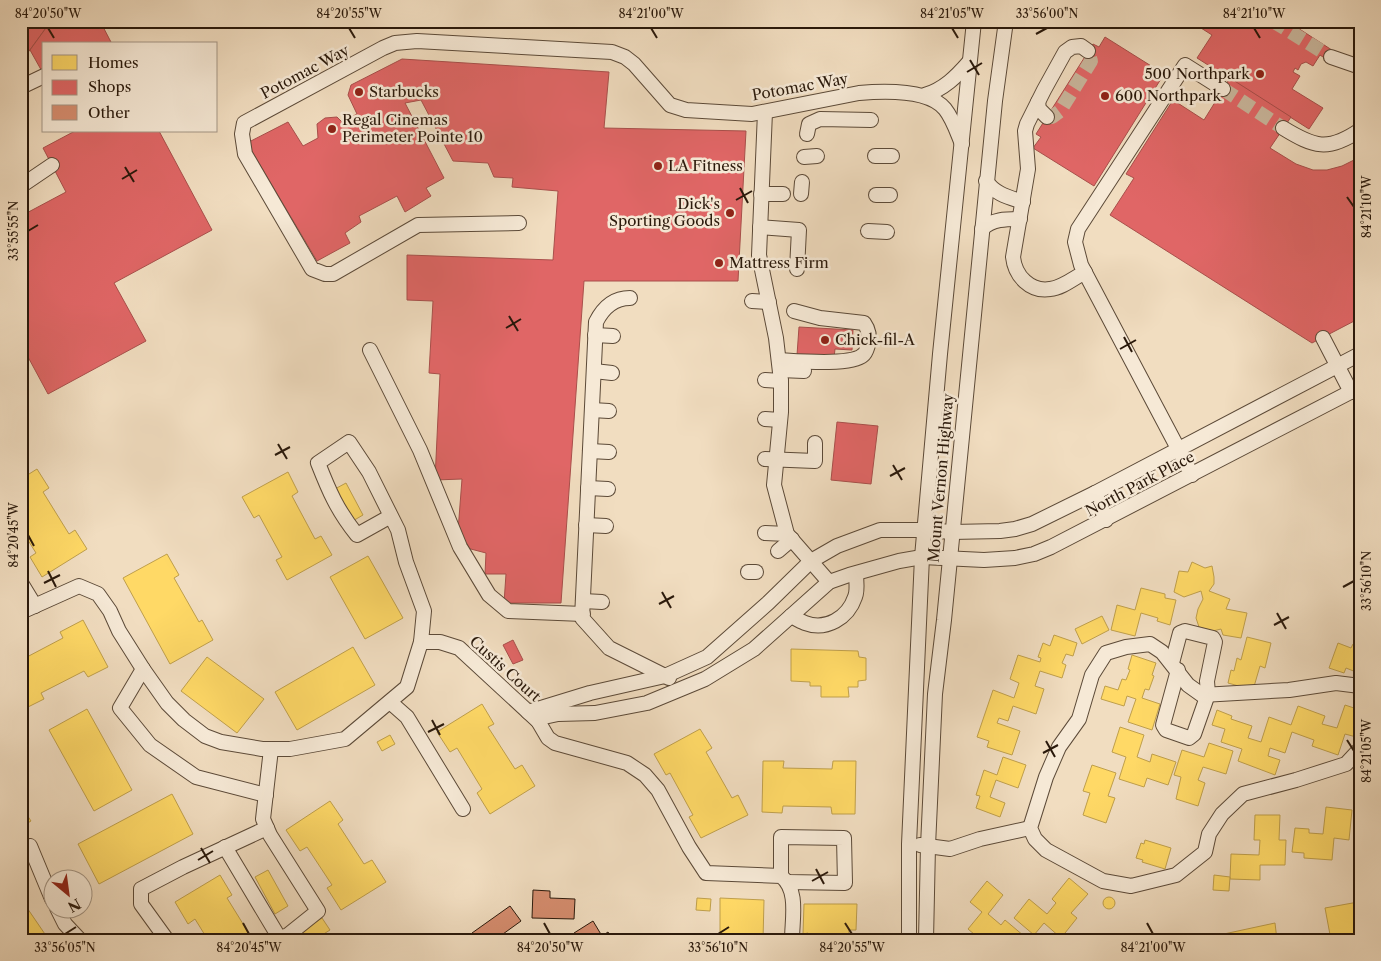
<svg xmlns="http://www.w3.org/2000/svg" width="1381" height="961" font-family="'Libre Caslon Text',serif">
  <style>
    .homes { fill: #ffd966; stroke: #bf9f4b }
    .shops { fill: #e06666; stroke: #a94f4b }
    .building { fill: #d68d6f; stroke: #2a190b }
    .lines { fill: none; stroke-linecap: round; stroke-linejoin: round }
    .minor-tunnel { stroke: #c9b69c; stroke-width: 14; stroke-dasharray: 14 7; stroke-linecap: butt }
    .minor-casing { stroke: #5c4a38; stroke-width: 16 }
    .minor { stroke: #f6e9d6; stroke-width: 14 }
    .ticks { fill: none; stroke: #2a190b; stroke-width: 2 }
    .poi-dot { fill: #8f2418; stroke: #f6e9d6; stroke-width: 2 }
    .labels { text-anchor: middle; stroke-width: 5; stroke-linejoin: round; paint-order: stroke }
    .street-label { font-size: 15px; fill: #2a190b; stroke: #f6e9d6 }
    .poi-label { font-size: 15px; fill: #2a190b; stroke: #f6e9d6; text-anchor: start }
    .neatline { fill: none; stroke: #2a190b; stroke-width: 2 }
    .ticks-label { font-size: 12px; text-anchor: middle; fill: #2a190b }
  </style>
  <rect width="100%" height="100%" fill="#f1ddc0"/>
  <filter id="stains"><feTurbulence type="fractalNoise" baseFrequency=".004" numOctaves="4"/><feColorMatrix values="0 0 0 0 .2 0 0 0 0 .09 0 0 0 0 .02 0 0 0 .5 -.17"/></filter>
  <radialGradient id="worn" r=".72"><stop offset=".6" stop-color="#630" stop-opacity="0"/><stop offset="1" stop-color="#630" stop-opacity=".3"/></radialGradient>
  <g class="homes">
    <path d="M37,469L49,488L43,492L69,534L75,530L87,549L42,577L30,557L36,553L21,529V479Z"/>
    <path d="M288,472L298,492L292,496L315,539L321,536L332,555L287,580L276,560L282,557L259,515L254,518L242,497Z"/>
    <path d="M346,483L363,515L351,522L333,490Z"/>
    <path d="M167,554L179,575L174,578L199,622L202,620L213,640L170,664L123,578Z"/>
    <path d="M368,556L403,618L365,639L330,577Z"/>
    <path d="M1192,562L1205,568L1212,566L1214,577V584L1209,591L1230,599L1226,609L1247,613L1241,638L1223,635L1221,629L1213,631L1199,627L1196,618L1198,609L1203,599L1201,591L1184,597L1174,592L1179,571L1188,572Z"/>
    <path d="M1141,588L1165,594V598L1176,600L1170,625L1157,621L1158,618L1141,613L1135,636L1111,630L1117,605L1135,610Z"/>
    <path d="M1102,616L1109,630L1082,644L1075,629Z"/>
    <path d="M83,620L108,667L88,677L84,671L41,693L44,699L24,709L21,704V652L25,658L63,638L60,632Z"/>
    <path d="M1054,635L1077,643L1073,656L1066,654L1062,663L1066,665L1062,678L1040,671L1035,686L1044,689L1036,714L1013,706L1008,721L999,718L997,723L1020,731L1012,755L987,747L989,741L977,737L993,690L1014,698L1019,683L1010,679L1018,655L1040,662L1041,658L1038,657L1043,643L1050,646Z"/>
    <path d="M1247,637L1271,643L1265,668L1260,666L1253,690L1228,683L1231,670L1234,671L1237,658L1241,660Z"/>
    <path d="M1338,643L1351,648L1353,644L1360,646V678L1355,676L1356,672L1346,668L1344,673L1329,668Z"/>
    <path d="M353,647L375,685L297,730L275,692Z"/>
    <path d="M791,649L858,651L859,657L866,658V680L858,681V687H848L849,697H821V686H810V682L791,681Z"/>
    <path d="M1132,655L1156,663L1152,675L1154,676L1149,690L1145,689L1142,698L1160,704L1152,730L1128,722L1136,699L1127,696L1124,706L1101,699L1105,686L1118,690L1122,679L1126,680L1130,670L1128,669Z"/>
    <path d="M207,657L264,699L237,733L181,691Z"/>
    <path d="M482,704L494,724L488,727L515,769L522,765L535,786L490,814L477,793L482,789L457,748L450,752L437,732Z"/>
    <path d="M1345,705L1360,710V738L1345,734L1338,755L1312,746L1314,740L1292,732L1285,753L1270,748L1268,756L1280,760L1275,775L1238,761L1242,749L1221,742L1225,729L1212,725L1217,710L1232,716L1231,719L1252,726L1248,738L1261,742L1269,717L1291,725L1298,706L1325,716L1322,724L1337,728Z"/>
    <path d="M87,709L132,790L94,811L49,730Z"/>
    <path d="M1120,727L1144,735L1137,757L1150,762L1152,754L1176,762L1168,785L1147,778L1144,787L1119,779L1126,757L1112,752Z"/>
    <path d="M700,729L712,748L706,752L732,798L738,795L748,815L701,838L689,817L693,815L670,773L666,775L654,754Z"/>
    <path d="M390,735L395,744L382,751L377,742Z"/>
    <path d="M1209,743L1233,751L1226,774L1203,767L1198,780L1205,783L1198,806L1176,799L1181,777L1174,775L1182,750L1204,757Z"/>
    <path d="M1003,757L1026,765L1018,788L996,780L990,797L1005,803L1000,817L976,808L980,796L976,795L984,770L997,775Z"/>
    <path d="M763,761H784L783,768L832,769L833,761H856L855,814H832L831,807L783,806L782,813L762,812Z"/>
    <path d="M1092,765L1116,773L1108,796L1115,798L1106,823L1083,815L1090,793L1083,791Z"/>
    <path d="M172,794L193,834L99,884L78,844Z"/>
    <path d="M330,801L343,820L338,824L364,864L372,860L386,882L341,910L327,888L332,885L307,847L300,851L286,830Z"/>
    <path d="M21,806L31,821L21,827Z"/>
    <path d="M1326,807L1352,810L1349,840L1334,838L1332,860L1304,858V853L1292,852L1295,828L1309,829V833L1323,834Z"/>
    <path d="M1255,815H1280L1279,840H1286L1285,865H1260V880L1230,879L1231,854L1259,855L1260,840H1254Z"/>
    <path d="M1356,815H1360V840L1354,839Z"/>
    <path d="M1145,840L1171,848L1165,869L1142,862L1143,860L1136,858L1141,843L1144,844Z"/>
    <path d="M268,870L288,906L275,914L255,877Z"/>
    <path d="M220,875L232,895L227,898L253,940H208L195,919L188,924L175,902Z"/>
    <path d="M1214,875L1230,877L1229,891L1213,890Z"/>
    <path d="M1069,878L1088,894L1071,913L1077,918L1061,938L1044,923L1034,935L1014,918L1029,899L1047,914L1056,903L1052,899Z"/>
    <path d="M987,881L1003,895L988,914L1001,925L1005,920L1024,936L1021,940H981L968,929L982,912L970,902Z"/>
    <circle cx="1109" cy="903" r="6"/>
    <path d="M697,898L711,899L710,911L696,910Z"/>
    <path d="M720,898L764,900L763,940H720Z"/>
    <path d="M21,899L49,940H21Z"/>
    <path d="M1358,902L1360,913V940H1331L1325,908Z"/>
    <path d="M804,904H857L856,930H849V940H808V933L803,934Z"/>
    <path d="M322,918L330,930L314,940H286Z"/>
    <path d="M1275,923L1277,940H1196Z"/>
  </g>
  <g class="shops">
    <path d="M21,21H51L21,62Z"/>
    <path d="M51,21H100L112,44H44V75L30,50Z"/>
    <path d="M1205,21H1287L1335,52L1329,61L1320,55L1313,66L1306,62L1301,64L1298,70L1295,68L1293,72L1300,76L1292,89L1323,108L1309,129L1197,58L1212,35L1201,28Z"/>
    <path d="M1105,37L1164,74L1094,186L1033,148L1041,137L1036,134L1093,44L1099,47Z"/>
    <path d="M402,59L609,72L604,128L746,131L738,281H584L561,603H504L506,574H485L486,553L467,548L458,531L462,479L435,480L440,374L429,373L433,301L407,300V255L553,260L558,191L512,187L513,178L494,177L488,163L453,161L421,100L405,103L444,178L426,188L431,196L405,212L397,196L359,216L361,222L345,233L350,243L317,261L247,143L288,122L303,146L318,138L317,124L325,118L337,117L342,122L357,114L348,95L351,85Z"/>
    <path d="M1230,78L1291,117L1270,148L1296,164L1313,170H1327L1342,166L1360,157V318L1312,343L1110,215L1134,178L1126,174L1173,100L1204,120Z"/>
    <path d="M75,131H159L212,230L114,283L146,341L48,394L21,344V216L66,192L43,148Z"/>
    <path d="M799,327L853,330L852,350L835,349L834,358L797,355Z"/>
    <path d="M837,422L878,426L871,484L831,480Z"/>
    <path d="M513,640L523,660L513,664L503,645Z"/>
  </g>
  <g class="building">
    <path d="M533,890L550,891V898L575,899L574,919L532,918Z"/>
    <path d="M510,906L521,921L503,934L504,937L500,940H477L472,933Z"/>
    <path d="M593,921L602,936L608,932L613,940H578L574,933Z"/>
  </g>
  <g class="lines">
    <g class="minor-tunnel">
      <path d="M1273,21L1331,57"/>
      <path d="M1223,89L1283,128"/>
      <path d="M1047,117H1052L1060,111L1091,61L1088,51"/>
    </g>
    <defs>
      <g id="minor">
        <path d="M1331,57L1360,67"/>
        <path d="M21,87L44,76"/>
        <path d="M925,95C944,89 956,77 969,62"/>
        <path d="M1038,102L1039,109L1047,117"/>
        <path d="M765,112L759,255L776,338L781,381V412L774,485L787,534L829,582"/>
        <path d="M1283,128C1314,147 1328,152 1360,130"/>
        <path d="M807,134L809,124L820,119L871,120"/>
        <path d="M875,156H892"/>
        <path d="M804,157L817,156"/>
        <path d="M986,181C995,194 1008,197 1023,202"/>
        <path d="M21,186L52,165"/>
        <path d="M761,194H783"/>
        <path d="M801,194L802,182"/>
        <path d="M876,195H890"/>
        <path d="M519,223L418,225L333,274H325L312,269L245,154L242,134L244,123L383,48L395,43L417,41L612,52L625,57L634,64L670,105L686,110L752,114L859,93C883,91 928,89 945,109C953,119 957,132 962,144"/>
        <path d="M760,227L799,230L797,269"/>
        <path d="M982,229C992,219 1006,219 1020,219"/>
        <path d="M868,231L887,232"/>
        <path d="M1085,272C1074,278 1062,288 1050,289C1030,292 1015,276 1013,257L1028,169L1025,131L1027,124L1044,90L1065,52L1072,47L1081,46L1088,51"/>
        <path d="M630,298C613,298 603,308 596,322L582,618L609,648L669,678"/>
        <path d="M752,301L769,302"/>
        <path d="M595,335L613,336"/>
        <path d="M1323,338L1351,392"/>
        <path d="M370,350L420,450L460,547L489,595L508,611L583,614"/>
        <path d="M779,360C797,361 851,366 863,355C866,353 867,348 868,345C870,337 869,330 864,323L820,318L794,311"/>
        <path d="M780,370L804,371"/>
        <path d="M594,371L612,373"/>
        <path d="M765,380L781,381"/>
        <path d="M592,410L609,411"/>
        <path d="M765,419L780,420"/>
        <path d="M590,451L609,452"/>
        <path d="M765,459L815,461V443"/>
        <path d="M1192,475L1081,265L1075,242L1078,229L1185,65L1223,89"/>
        <path d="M588,488L608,489"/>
        <path d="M1095,493L1106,520"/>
        <path d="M391,516L357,535C337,510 329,491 318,463L349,442L369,472L398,530L406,562L424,611L421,642"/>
        <path d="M586,525L606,526"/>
        <path d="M765,533L787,534"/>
        <path d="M778,551L792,539"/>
        <path d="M748,572H756"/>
        <path d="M21,583L35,606"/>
        <path d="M583,601L602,602"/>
        <path d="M21,612L79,586L98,594L110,611L119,631L143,669L167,703L184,720L205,736L221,742L262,749H290L345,739L407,687L421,642H440L459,648L538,721L548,738L555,743L627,763L645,775L658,790L689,847L706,873L781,876C799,890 792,919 792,940"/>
        <path d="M791,616C795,618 800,621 805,623C826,631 848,618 855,597C858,590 856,581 856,574"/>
        <path d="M1172,663L1180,633L1185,631L1213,638L1215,642L1207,681L1208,694L1194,734L1189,738L1166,730L1163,725L1178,670"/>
        <path d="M143,669L120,708L150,745L196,777L266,795"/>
        <path d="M1360,686L1336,683L1289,690L1202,695L1188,685L1162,652L1150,644L1126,647L1106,653L1092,675L1079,719L1059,747L1046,777L1030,828L1035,839L1046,850L1103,881L1131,886L1176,875L1205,852L1209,834L1222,814L1243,794L1296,780L1346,764L1360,749"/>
        <path d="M390,702L407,717L463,809"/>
        <path d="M528,712L590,693L665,676L707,657L768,603L811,561L837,546L880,530H924L952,532L1000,531L1015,529L1032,524L1095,493L1360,354"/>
        <path d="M538,721L544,717L558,714L595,713L647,703L705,679L754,649L829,582L849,575L899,561L922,557L984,560L1015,558L1034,554L1051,547L1360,387"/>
        <path d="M920,845L950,849L980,839L1030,828"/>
        <path d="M225,847L277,934L281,938L288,935L318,911L270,835L263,819L271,749"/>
        <path d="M21,848L30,846L52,899"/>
        <path d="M781,876V837L844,838L845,883L788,882"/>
        <path d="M57,908L65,924L80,940"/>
        <path d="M167,940L141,904V889L183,867L267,828"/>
        <path d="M909,940V844L922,557L940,354L974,21"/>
        <path d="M926,940L928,846L935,694L944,620L995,101L1006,21"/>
      </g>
    </defs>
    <use href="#minor" class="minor-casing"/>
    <use href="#minor" class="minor"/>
  </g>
  <path class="ticks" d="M48,28L54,38M349,28L355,38M651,28L657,38M952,28L958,38M1254,28L1260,38M1036,34L1047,28M970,60L979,75M967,72L982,63M125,167L134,182M122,179L137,170M740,188L748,203M1347,197L1354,207M736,200L752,191M28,231L38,225M509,316L518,331M506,328L521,319M1124,337L1132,352M1120,349L1136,340M278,444L287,459M275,455L290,447M893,465L902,480M890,476L905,468M28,535L34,546M48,571L56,587M44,583L60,575M1343,587L1354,581M662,592L671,608M659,604L674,596M1277,613L1286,629M1274,625L1289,617M432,720L440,735M428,732L444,724M1347,740L1354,751M1046,741L1055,757M1043,753L1058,745M201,848L210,863M198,860L213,851M816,869L824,884M812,881L828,872M243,923L249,934M544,923L550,934M845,923L852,934M1147,923L1153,934M65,934L76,927M718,934L729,927"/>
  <g class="poi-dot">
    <circle cx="1260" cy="74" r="5"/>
    <circle cx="359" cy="92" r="5"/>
    <circle cx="1105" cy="96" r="5"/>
    <circle cx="332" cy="129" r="5"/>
    <circle cx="658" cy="166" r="5"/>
    <circle cx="730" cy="213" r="5"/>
    <circle cx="719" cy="263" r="5"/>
    <circle cx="825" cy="340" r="5"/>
  </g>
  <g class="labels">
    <g class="street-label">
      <text transform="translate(305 72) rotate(-28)" y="5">Potomac Way</text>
      <text transform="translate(800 87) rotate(-10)" y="5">Potomac Way</text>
      <text transform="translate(941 478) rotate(-85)" y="5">Mount Vernon Highway</text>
      <text transform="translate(1140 484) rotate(-28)" y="5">North Park Place</text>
      <text transform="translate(505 669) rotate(42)" y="5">Custis Court</text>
    </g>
    <g class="poi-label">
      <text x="1250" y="79" text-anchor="end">500 Northpark</text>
      <text x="369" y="97">Starbucks</text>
      <text x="1115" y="101">600 Northpark</text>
      <text x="342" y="125">Regal Cinemas<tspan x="342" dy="17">Perimeter Pointe 10</tspan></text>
      <text x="668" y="171">LA Fitness</text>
      <text x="720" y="209" text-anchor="end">Dick's<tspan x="720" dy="17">Sporting Goods</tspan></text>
      <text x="729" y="268">Mattress Firm</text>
      <text x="835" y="345">Chick-fil-A</text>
    </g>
  </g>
  <rect width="1381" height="961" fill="none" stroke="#f1ddc0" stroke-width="55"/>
  <rect x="42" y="42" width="175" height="90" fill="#f6e9d6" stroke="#a49685"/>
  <rect x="52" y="55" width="25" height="15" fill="#ffd966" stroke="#a49685"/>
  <text x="88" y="68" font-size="15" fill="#2a190b">Homes</text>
  <rect x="52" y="80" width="25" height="15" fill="#e06666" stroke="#a49685"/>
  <text x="88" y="92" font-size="15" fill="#2a190b">Shops</text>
  <rect x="52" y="105" width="25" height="15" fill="#d68d6f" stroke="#a49685"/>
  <text x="88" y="118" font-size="15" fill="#2a190b">Other</text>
  <g transform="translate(68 894) rotate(151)"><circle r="24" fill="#f6e9d6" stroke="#a49685"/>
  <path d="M0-4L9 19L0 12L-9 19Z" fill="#8f2418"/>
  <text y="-8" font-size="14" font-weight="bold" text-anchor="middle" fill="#2a190b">N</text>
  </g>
  <rect x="28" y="28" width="1326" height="906" class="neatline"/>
  <g class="ticks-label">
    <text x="48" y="18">84°20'50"W</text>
    <text x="349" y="18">84°20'55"W</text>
    <text x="651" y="18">84°21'00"W</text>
    <text x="952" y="18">84°21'05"W</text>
    <text x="1047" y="18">33°56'00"N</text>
    <text x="1254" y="18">84°21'10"W</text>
    <text transform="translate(1367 207) rotate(-90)" y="4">84°21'10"W</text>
    <text transform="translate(14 231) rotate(-90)" y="4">33°55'55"N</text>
    <text transform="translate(14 535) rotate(-90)" y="4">84°20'45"W</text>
    <text transform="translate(1367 581) rotate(-90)" y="4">33°56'10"N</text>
    <text transform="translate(1367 751) rotate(-90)" y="4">84°21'05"W</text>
    <text x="65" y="952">33°56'05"N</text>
    <text x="249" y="952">84°20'45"W</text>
    <text x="550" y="952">84°20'50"W</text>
    <text x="718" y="952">33°56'10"N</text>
    <text x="852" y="952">84°20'55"W</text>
    <text x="1153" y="952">84°21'00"W</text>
  </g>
  <rect width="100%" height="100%" filter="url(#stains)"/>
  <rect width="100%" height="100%" fill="url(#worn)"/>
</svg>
